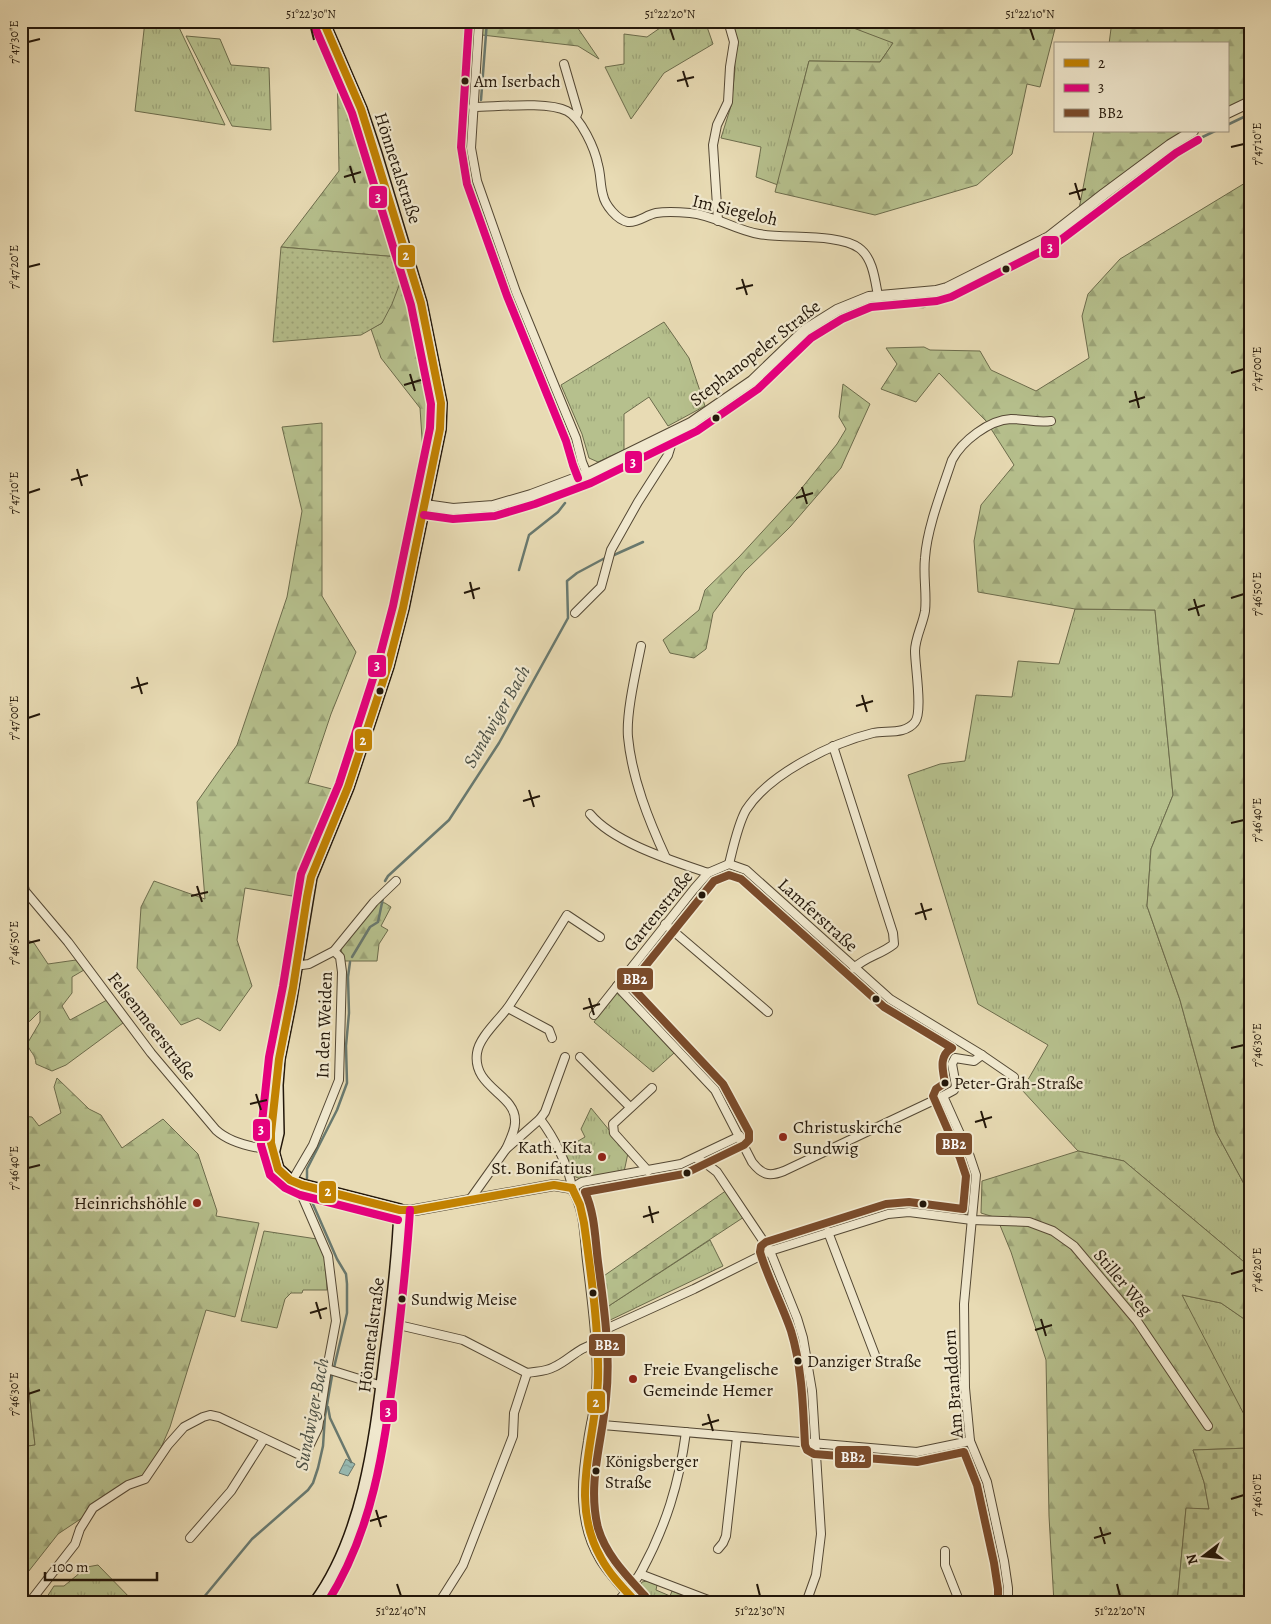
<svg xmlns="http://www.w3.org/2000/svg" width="1271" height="1624" font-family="Alegreya,serif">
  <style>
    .grass { fill: url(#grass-tufts); stroke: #6c6c4c }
    .forest { fill: url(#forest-firs); stroke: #6c6c4c }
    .cemetery { fill: url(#cemetery-stones); stroke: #6c6c4c }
    .garden { fill: url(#garden-dots); stroke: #6c6c4c }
    .water { fill: url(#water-ripples); stroke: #69796f }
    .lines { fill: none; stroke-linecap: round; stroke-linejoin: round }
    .stream { stroke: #69796f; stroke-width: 2.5 }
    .minor-casing { stroke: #544834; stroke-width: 10 }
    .tertiary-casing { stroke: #544834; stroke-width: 12 }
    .secondary-casing { stroke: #23170a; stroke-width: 14 }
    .minor { stroke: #f0e8ce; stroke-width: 8 }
    .tertiary { stroke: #f0e8ce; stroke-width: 10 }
    .secondary { stroke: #f0e8ce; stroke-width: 11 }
    .bus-1-casing { stroke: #f0e8ce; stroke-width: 11 }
    .bus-2-casing { stroke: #f0e8ce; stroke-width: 11 }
    .bus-3-casing { stroke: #f0e8ce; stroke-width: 11 }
    .bus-1 { stroke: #c28202; stroke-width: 8 }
    .bus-2 { stroke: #e5007d; stroke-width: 8 }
    .bus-3 { stroke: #7a4b2a; stroke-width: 8 }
    .ticks { fill: none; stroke: #23170a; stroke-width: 2 }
    .bus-dot { fill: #23170a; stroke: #f0e8ce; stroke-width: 2 }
    .poi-dot { fill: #8f2418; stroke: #f0e8ce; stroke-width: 2 }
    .labels { text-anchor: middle; stroke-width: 4.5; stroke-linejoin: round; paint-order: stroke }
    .bus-label { font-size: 17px; fill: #23170a; stroke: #f0e8ce; text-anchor: start }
    .street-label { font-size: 18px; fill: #23170a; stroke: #f0e8ce }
    .poi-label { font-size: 18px; fill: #23170a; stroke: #f0e8ce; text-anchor: start }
    .water-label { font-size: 19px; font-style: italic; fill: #4c5045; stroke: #f0e8ce }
    .line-badge { stroke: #f0e8ce; stroke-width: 2 }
    .badge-label { font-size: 14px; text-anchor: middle; font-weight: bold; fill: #fff }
    .neatline { fill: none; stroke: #23170a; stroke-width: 2 }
    .ticks-label { font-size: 12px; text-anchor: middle; fill: #23170a }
  </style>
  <defs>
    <pattern id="grass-tufts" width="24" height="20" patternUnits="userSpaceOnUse" patternTransform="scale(1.25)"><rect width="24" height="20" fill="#b6c08d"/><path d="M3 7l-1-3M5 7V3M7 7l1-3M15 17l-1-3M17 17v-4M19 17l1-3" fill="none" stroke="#9ca478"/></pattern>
    <pattern id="forest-firs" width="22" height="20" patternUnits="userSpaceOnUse" patternTransform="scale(1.25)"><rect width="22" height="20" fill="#b6c08d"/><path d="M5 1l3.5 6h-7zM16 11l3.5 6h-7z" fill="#9ca478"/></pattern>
    <pattern id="cemetery-stones" width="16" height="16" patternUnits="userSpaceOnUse" patternTransform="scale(1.25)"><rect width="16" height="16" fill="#b6c08d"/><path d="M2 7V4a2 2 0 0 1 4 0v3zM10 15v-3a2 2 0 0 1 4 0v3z" fill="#9ca478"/></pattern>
    <pattern id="garden-dots" width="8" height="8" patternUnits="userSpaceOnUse" patternTransform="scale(1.25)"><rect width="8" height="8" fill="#b6c08d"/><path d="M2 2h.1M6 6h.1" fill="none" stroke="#9ca478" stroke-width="1.8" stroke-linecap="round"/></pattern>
    <pattern id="water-ripples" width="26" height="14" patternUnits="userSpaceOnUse" patternTransform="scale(1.25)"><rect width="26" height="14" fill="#98bab2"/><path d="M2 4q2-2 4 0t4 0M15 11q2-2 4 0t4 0" fill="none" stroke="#839f98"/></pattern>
  </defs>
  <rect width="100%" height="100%" fill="#e8dbb4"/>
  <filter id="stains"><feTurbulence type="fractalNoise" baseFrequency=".004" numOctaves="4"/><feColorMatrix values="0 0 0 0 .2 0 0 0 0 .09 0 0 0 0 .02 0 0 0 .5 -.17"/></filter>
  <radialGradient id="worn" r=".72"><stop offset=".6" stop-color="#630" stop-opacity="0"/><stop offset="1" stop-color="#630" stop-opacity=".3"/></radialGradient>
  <g class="grass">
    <path d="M145,21H176L225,125L135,111Z"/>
    <path d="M670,21H705L713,44L664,73L631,119L605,67L624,64V34L647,37Z"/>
    <path d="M732,21H835L894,42L880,62L809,61L778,185L756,177L761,147L721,138L731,106L735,69Z"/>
    <path d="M186,36L220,39L231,65L269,68L271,130L232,126Z"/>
    <path d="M664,322L689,358L705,406L668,426L649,397L624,414V450L598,462L589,458L582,434L561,385Z"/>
    <path d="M1075,609L1155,610L1173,795L1151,849L1147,906L1180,1000L1216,1132L1250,1195V1267L1124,1161L1078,1151L1022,1090L1048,1045L978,1004L908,775L940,764L965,761L976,695L1012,697L1018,661L1059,664Z"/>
    <path d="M617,990L674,1053L653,1072L594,1022Z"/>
    <path d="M591,1108L628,1153L624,1172L581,1179L573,1176L561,1151L585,1137L581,1129Z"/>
    <path d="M264,1231L317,1239L325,1257L327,1290H303L302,1293H291L285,1299L277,1328L241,1321Z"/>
    <path d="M710,1240L723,1266L606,1322L602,1319L601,1311Z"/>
    <path d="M1182,1295L1221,1303L1250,1323V1444H1243Z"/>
    <path d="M21,1319L35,1445L21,1447Z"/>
    <path d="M98,1565L135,1603H43L54,1586H64L87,1567Z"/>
    <path d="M647,1581L657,1585L656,1590L670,1596L672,1591L703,1603H650L638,1589L642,1582Z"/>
  </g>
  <g class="forest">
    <path d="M483,21H573L599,59L578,46L482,35Z"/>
    <path d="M835,21H1057L1040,87L1027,84L1012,154L977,185L875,215L775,192L809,61L880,62L893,43Z"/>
    <path d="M1112,21H1250V98L1227,109V44H1109Z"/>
    <path d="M337,62L379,182L417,307L434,400V436L425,483L420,408L381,358L371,329L382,323L398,257L281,247L339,171Z"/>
    <path d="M1094,131H1186L1079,209Z"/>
    <path d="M1250,180V1195L1216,1132L1180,1000L1147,906L1151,849L1173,795L1155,610L1075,609L978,592L974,541L981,505L1014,465L986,421L939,373L916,402L881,389L897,364L886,348L924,347L930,350L980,351L991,370L1036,391L1089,358L1082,316L1088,294L1120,259Z"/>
    <path d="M843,384L870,404L841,468L790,527L744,572L713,613L706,649L694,658L670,653L663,640L699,610L705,590L739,557L797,494L837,444L846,429L839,417Z"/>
    <path d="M322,423V596L356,652L331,714L308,783L332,789L298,897L245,888L237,940L252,986L220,1031L198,1018L181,1025L137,968L141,907L154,881L205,899L197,802L237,745L287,597L302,511L282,427Z"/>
    <path d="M379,902L385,903L391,907L381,926L388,930L379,944L377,961H344L341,949L366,916Z"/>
    <path d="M21,937L34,943L48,964L76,960L84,970L72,977V993L62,1006L70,1020L107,1000L123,1023L66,1065L52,1071L36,1064C35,1053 31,1054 27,1044L40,1022V1011L30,1021L21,1025Z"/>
    <path d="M57,1078L89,1109L101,1115L122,1148L163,1119L198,1154L217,1211L216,1216L259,1223L235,1317L206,1310L170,1427L160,1450L145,1478L132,1481L88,1508L85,1516L58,1534L21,1581V1447L35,1445L21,1319V1116L32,1117L39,1126L61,1113L54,1087Z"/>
    <path d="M1078,1151L1124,1161L1250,1267V1323L1221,1303L1182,1295L1249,1424L1244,1444H1250V1448L1193,1450L1204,1482L1209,1509H1186L1177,1603H1054L1049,1516L1046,1360L1011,1252L997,1218L981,1213L982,1181Z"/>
  </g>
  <g class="cemetery">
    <path d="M727,1190L744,1217L601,1311L598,1280Z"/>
    <path d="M1250,1448V1603H1177L1186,1508L1209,1509L1204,1482L1193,1450Z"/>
  </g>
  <path class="garden" d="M281,247L398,257L400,283L392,304L382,323L361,335L273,342Z"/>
  <path class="water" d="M346,1459L355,1464L348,1476L339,1473Z"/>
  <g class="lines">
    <g class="stream">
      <path d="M481,100L487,21"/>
      <path d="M1227,125L1250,114"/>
      <path d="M466,155C465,169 473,187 478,200C486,221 495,242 500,264"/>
      <path d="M513,306C534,355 562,404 571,457"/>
      <path d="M792,359L808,336L828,323L860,306L871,304L923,307L972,287L1052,247L1084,218L1104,208L1130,185L1151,174L1188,144L1215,131"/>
      <path d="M614,555L643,542"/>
      <path d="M519,570L529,535L558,512L565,503"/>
      <path d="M385,881L388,876L449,820L499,743L568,618L567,581L577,573L605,558"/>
      <path d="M352,957L370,927L378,922L383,898"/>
      <path d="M307,1178V1169L337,1110L347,1083L346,1046L349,1013L348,977L350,962"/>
      <path d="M328,1407L330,1418L351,1462"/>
      <path d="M199,1603L252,1539L308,1490L313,1483L318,1468L323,1446L325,1416L332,1376L347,1313V1284L346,1274L337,1259L309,1195"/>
    </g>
    <defs>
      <g id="minor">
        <path d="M479,21L471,148L477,181L516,292L562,404L576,438L582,462L587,474"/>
        <path d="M564,64L578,112L576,117"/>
        <path d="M473,107C496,107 547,101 567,111C581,118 595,149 598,165C601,175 600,185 603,195C605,205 617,220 628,222C638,223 646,215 656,213C667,211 680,212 690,213C714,215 735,230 759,234C785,239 839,233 859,248C873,258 875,280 878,296"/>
        <path d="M718,221L713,145L717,125L728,102L730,67L734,42L728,21"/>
        <path d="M575,613L601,587L611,550L638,502L668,455L672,442L669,434"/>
        <path d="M641,646C636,671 626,713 628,737C632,779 649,821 666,858"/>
        <path d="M833,746L893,933L894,944C880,955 867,956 854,968"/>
        <path d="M590,814C614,843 673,861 708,873"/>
        <path d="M729,864C733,848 738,824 746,810C769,774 832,743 873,733C886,730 905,735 915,722C923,712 915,666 915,651C915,638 923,624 925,611C927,594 923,576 925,558C927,528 942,490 952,460C962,441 989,420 1011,419C1025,419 1037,423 1051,421"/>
        <path d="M21,875L25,891L68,942L151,1053L216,1130C230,1143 255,1148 274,1150"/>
        <path d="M665,924L768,1012"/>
        <path d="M296,964L302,965L309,964L334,951L374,902L396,881"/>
        <path d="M617,986L715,1090L752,1162C762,1175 769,1177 784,1171L943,1096"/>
        <path d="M508,1008L549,1030L552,1038"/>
        <path d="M594,1015L694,889L708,873L729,864L746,870L890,999L982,1055L1014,1077"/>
        <path d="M982,1055L974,1061L955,1058L952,1064L956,1086L954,1090L943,1096L969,1154L976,1175L964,1304L965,1388L970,1441L987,1482L1004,1561L1008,1588V1603"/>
        <path d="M580,1057L630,1107"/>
        <path d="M540,1119C553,1136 569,1166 572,1188L582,1182L681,1164L740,1136"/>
        <path d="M506,1149C510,1140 516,1129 515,1120C515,1094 472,1087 477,1053C479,1037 500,1019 509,1006C529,976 548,946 567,915L600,937"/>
        <path d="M696,1158L704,1162L717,1172L770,1251L797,1318L803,1338L812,1391L821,1534L816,1575L806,1603"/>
        <path d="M648,1171L614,1133L613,1124L652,1088"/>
        <path d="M292,1181L313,1145L339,1080L342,972L340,957L334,951"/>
        <path d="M469,1201L506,1149L540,1119L545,1112L565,1057"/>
        <path d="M828,1232L875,1355"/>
        <path d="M390,1323L463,1340L527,1373"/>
        <path d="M595,1334L694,1289L770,1251L888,1214L909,1212L972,1220L1029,1222L1053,1231L1074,1246L1137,1321L1208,1426"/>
        <path d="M327,1369L382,1386"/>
        <path d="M527,1373C537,1371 545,1372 554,1367C570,1360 578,1347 596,1344"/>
        <path d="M591,1424L917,1452L970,1441"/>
        <path d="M190,1538L231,1491L264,1439"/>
        <path d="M718,1549L723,1543L726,1536L737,1437"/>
        <path d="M945,1551V1565L960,1603"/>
        <path d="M640,1574L716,1603"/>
        <path d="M29,1603L75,1544L80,1529L93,1508L128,1485L145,1479L168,1445L184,1427L203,1417L210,1415L219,1417L304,1457L318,1428L327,1369L336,1321L328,1256L302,1196L301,1191L302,1185"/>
        <path d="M439,1603L463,1565L513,1436L514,1413L527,1373"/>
        <path d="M617,1603C625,1592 635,1583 641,1572C666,1526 679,1484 686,1432"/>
      </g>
      <g id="tertiary">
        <path d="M1227,113L1250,102"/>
        <path d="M425,505L453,509L493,506L531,495L587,474L691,423L701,416L752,381L805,330L837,310L869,297L936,291L947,288L1049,237L1104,194L1170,145L1193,131"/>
        <path d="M400,1210H415L554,1185L572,1188C586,1209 585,1236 588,1261C593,1302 600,1352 597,1393C596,1409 591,1425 589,1441C582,1481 579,1523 601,1559C610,1574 625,1589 637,1603"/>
      </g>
      <g id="secondary">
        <path d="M271,1144L278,1169L290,1180L302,1185L400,1210C398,1260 392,1310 385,1361C375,1441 364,1536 315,1603"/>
        <path d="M274,1150L278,1133L277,1085L279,1059L290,1004L311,877L348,787L388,666L403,608L440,429L441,403L421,303L376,154L361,109L323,21"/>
      </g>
    </defs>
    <use href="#minor" class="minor-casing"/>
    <use href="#tertiary" class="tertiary-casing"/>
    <use href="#secondary" class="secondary-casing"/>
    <use href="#minor" class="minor"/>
    <use href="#tertiary" class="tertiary"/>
    <use href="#secondary" class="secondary"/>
    <defs>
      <g id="bus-1">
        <path d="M323,21L361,109L421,303L441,403L440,429L403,608L388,666L348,787L311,877L307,897L293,988L279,1059L271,1133V1143L278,1169L290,1180L302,1185L400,1210H415L554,1185L572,1188"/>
        <path d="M572,1188L580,1205L584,1223C591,1274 599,1327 598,1379C596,1440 568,1500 601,1558C610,1575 624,1589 637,1603"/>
      </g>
      <g id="bus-2">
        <path d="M469,21L461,147L467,184L507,296L566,441L573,465L578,478"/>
        <path d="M314,25L352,113L411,305L431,404L430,428L393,606L378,663L339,784L301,874L283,986L269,1057L261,1132V1145L270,1175L285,1188L300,1195L398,1220"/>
        <path d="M424,515L453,519L495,516L535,504L591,483L697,431L758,389L811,338L842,319L871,307L937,301L951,297L1054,245L1176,153L1198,140"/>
        <path d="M327,1603C374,1529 384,1447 395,1363C401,1312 407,1261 410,1210"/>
      </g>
      <path id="bus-3" d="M645,1596C626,1575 606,1555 598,1528C587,1484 602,1442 606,1399C611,1354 604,1307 598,1262C595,1238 595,1214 585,1192L684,1174L744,1145L749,1140V1132L723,1084L630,985L714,881L729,875L741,879L884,1007L952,1048C938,1056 943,1071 945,1083L936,1089L933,1096L960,1158L966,1176L963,1209L909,1202L886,1204L766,1242L761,1246L760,1252C768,1279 782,1304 791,1331C802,1367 803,1406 805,1445L807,1450L814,1454L917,1462L964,1452L977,1485L994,1563L998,1589V1603"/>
    </defs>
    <use href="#bus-1" class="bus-1-casing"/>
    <use href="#bus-2" class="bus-2-casing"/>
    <use href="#bus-3" class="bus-3-casing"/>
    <use href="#bus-1" class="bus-1"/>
    <use href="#bus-2" class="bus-2"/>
    <use href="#bus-3" class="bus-3"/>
  </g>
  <path class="ticks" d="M311,28L314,40M670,28L674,40M1030,28L1034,40M28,42L40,39M683,71L688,87M677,81L694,77M1231,147L1244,144M350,166L355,183M344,177L361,172M1075,183L1080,200M1069,194L1086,189M28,267L40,264M742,279L747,295M736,289L753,285M1231,373L1244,369M410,374L415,391M404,385L421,380M1135,391L1139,408M1129,402L1145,397M77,469L82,486M71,480L88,475M802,487L807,504M28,493L40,489M796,498L813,493M470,582L474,599M464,593L480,588M1231,598L1244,594M1194,599L1199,616M1188,610L1205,605M137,677L142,694M131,688L148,683M862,695L867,712M856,706L873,701M28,718L40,714M529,790L534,807M523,801L540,796M1231,823L1244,820M197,886L202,902M191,896L208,892M921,903L926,920M915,914L932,909M28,943L40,940M589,998L594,1015M583,1009L600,1004M1231,1048L1244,1045M256,1094L261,1110M250,1104L267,1100M981,1111L986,1128M975,1122L992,1117M28,1168L40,1165M649,1206L653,1223M643,1217L659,1212M1231,1274L1244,1270M316,1302L321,1319M310,1313L327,1308M1041,1319L1046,1336M1035,1330L1052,1325M28,1394L40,1390M708,1414L713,1431M702,1425L719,1420M1231,1499L1244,1495M376,1510L381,1527M370,1521L387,1516M1100,1527L1105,1544M1094,1538L1111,1533M397,1584L401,1596M757,1584L760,1596M1117,1584L1120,1596"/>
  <g class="bus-dot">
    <circle cx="465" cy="81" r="4.5"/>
    <circle cx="1006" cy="269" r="4.5"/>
    <circle cx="716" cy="418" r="4.5"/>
    <circle cx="380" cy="691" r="4.5"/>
    <circle cx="702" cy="895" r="4.5"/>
    <circle cx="876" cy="999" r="4.5"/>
    <circle cx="945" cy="1083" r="4.5"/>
    <circle cx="687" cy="1173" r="4.5"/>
    <circle cx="923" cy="1204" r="4.5"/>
    <circle cx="593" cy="1293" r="4.5"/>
    <circle cx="402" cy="1299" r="4.5"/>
    <circle cx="798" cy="1361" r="4.5"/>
    <circle cx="596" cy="1471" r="4.5"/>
  </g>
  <g class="poi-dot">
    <circle cx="783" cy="1137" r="5"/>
    <circle cx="602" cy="1157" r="5"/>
    <circle cx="197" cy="1203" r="5"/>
    <circle cx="633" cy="1379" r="5"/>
  </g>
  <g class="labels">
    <g class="bus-label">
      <text x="474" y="87">Am Iserbach</text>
      <text x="954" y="1089">Peter-Grah-Straße</text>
      <text x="411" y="1305">Sundwig Meise</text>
      <text x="807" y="1367">Danziger Straße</text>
      <text x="605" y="1467">Königsberger<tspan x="605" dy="21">Straße</tspan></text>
    </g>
    <g class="street-label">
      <text transform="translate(398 168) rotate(72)" y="6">Hönnetalstraße</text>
      <text transform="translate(735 210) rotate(13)" y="6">Im Siegeloh</text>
      <text transform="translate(755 353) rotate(-38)" y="6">Stephanopeler Straße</text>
      <text transform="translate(658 911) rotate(-51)" y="6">Gartenstraße</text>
      <text transform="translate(818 915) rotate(42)" y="6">Lamferstraße</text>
      <text transform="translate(324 1025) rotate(-88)" y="6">In den Weiden</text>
      <text transform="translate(152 1026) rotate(52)" y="6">Felsenmeerstraße</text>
      <text transform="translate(1123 1282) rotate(50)" y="6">Stiller Weg</text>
      <text transform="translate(371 1335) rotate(-83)" y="6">Hönnetalstraße</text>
      <text transform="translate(953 1384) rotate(-94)" y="6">Am Branddorn</text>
    </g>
    <g class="poi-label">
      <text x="793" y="1133">Christuskirche<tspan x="793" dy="21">Sundwig</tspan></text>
      <text x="592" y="1153" text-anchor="end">Kath. Kita<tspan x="592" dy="21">St. Bonifatius</tspan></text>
      <text x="187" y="1209" text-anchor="end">Heinrichshöhle</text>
      <text x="643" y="1375">Freie Evangelische<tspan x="643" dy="21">Gemeinde Hemer</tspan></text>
    </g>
    <g class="water-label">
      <text transform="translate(496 716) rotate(-60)" y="7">Sundwiger Bach</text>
      <text transform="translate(311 1414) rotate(-79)" y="7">Sundwiger Bach</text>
    </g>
  </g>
  <g class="line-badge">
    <rect x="368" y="185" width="20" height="24" rx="5" fill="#e5007d"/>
    <rect x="1040" y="235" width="20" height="24" rx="5" fill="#e5007d"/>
    <rect x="397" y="244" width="19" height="24" rx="5" fill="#c28202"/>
    <rect x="624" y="450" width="19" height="24" rx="5" fill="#e5007d"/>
    <rect x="367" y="654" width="20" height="24" rx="5" fill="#e5007d"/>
    <rect x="354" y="728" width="19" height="24" rx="5" fill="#c28202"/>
    <rect x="616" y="967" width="38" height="24" rx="5" fill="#7a4b2a"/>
    <rect x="252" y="1118" width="19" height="24" rx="5" fill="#e5007d"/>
    <rect x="935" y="1132" width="38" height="24" rx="5" fill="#7a4b2a"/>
    <rect x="318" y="1180" width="19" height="24" rx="5" fill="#c28202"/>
    <rect x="588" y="1333" width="38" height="24" rx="5" fill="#7a4b2a"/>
    <rect x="586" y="1390" width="20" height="24" rx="5" fill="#c28202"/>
    <rect x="379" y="1399" width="19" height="24" rx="5" fill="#e5007d"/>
    <rect x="834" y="1445" width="38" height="24" rx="5" fill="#7a4b2a"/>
  </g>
  <g class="badge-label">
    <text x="378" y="202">3</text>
    <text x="1050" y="252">3</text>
    <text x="406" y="260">2</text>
    <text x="633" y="467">3</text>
    <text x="377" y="670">3</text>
    <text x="363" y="745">2</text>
    <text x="635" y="984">BB2</text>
    <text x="261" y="1134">3</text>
    <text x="954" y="1149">BB2</text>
    <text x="328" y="1196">2</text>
    <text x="607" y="1350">BB2</text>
    <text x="596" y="1407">2</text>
    <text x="388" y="1416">3</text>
    <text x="853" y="1462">BB2</text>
  </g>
  <rect width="1271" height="1624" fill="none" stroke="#e8dbb4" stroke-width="55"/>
  <rect x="1054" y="42" width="175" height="90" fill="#f0e8ce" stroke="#9e9480"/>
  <rect x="1064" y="59" width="25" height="8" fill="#c28202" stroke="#9e9480"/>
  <text x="1098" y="68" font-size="15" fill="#23170a">2</text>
  <rect x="1064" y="84" width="25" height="8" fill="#e5007d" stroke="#9e9480"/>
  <text x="1098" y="92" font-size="15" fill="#23170a">3</text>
  <rect x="1064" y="109" width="25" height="8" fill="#7a4b2a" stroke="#9e9480"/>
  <text x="1098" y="118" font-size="15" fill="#23170a">BB2</text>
  <g transform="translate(1204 1556) rotate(254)" stroke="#f0e8ce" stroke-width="4" paint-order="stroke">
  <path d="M0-4L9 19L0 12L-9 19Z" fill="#23170a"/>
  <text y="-8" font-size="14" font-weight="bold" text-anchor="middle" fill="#23170a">N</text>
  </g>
  <path d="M45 1572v8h112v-8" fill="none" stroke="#23170a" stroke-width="2.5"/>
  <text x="52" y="1572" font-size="15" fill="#23170a" stroke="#f0e8ce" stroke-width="4" paint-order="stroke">100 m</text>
  <rect x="28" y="28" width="1216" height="1568" class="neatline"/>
  <g class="ticks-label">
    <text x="311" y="18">51°22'30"N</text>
    <text x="670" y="18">51°22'20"N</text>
    <text x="1030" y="18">51°22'10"N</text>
    <text transform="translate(14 42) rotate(-90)" y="4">7°47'30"E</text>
    <text transform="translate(1257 144) rotate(-90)" y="4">7°47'10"E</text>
    <text transform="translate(14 267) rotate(-90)" y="4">7°47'20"E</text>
    <text transform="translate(1257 369) rotate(-90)" y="4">7°47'00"E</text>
    <text transform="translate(14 493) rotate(-90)" y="4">7°47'10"E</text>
    <text transform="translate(1257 594) rotate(-90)" y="4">7°46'50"E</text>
    <text transform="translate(14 718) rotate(-90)" y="4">7°47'00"E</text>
    <text transform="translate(1257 820) rotate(-90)" y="4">7°46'40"E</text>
    <text transform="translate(14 943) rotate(-90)" y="4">7°46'50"E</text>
    <text transform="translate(1257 1045) rotate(-90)" y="4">7°46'30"E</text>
    <text transform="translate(14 1168) rotate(-90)" y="4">7°46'40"E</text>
    <text transform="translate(1257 1270) rotate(-90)" y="4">7°46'20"E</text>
    <text transform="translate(14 1394) rotate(-90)" y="4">7°46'30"E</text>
    <text transform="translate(1257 1495) rotate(-90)" y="4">7°46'10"E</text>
    <text x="401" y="1615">51°22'40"N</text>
    <text x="760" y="1615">51°22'30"N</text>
    <text x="1120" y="1615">51°22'20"N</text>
  </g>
  <rect width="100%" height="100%" filter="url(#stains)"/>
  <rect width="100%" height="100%" fill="url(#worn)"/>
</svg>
